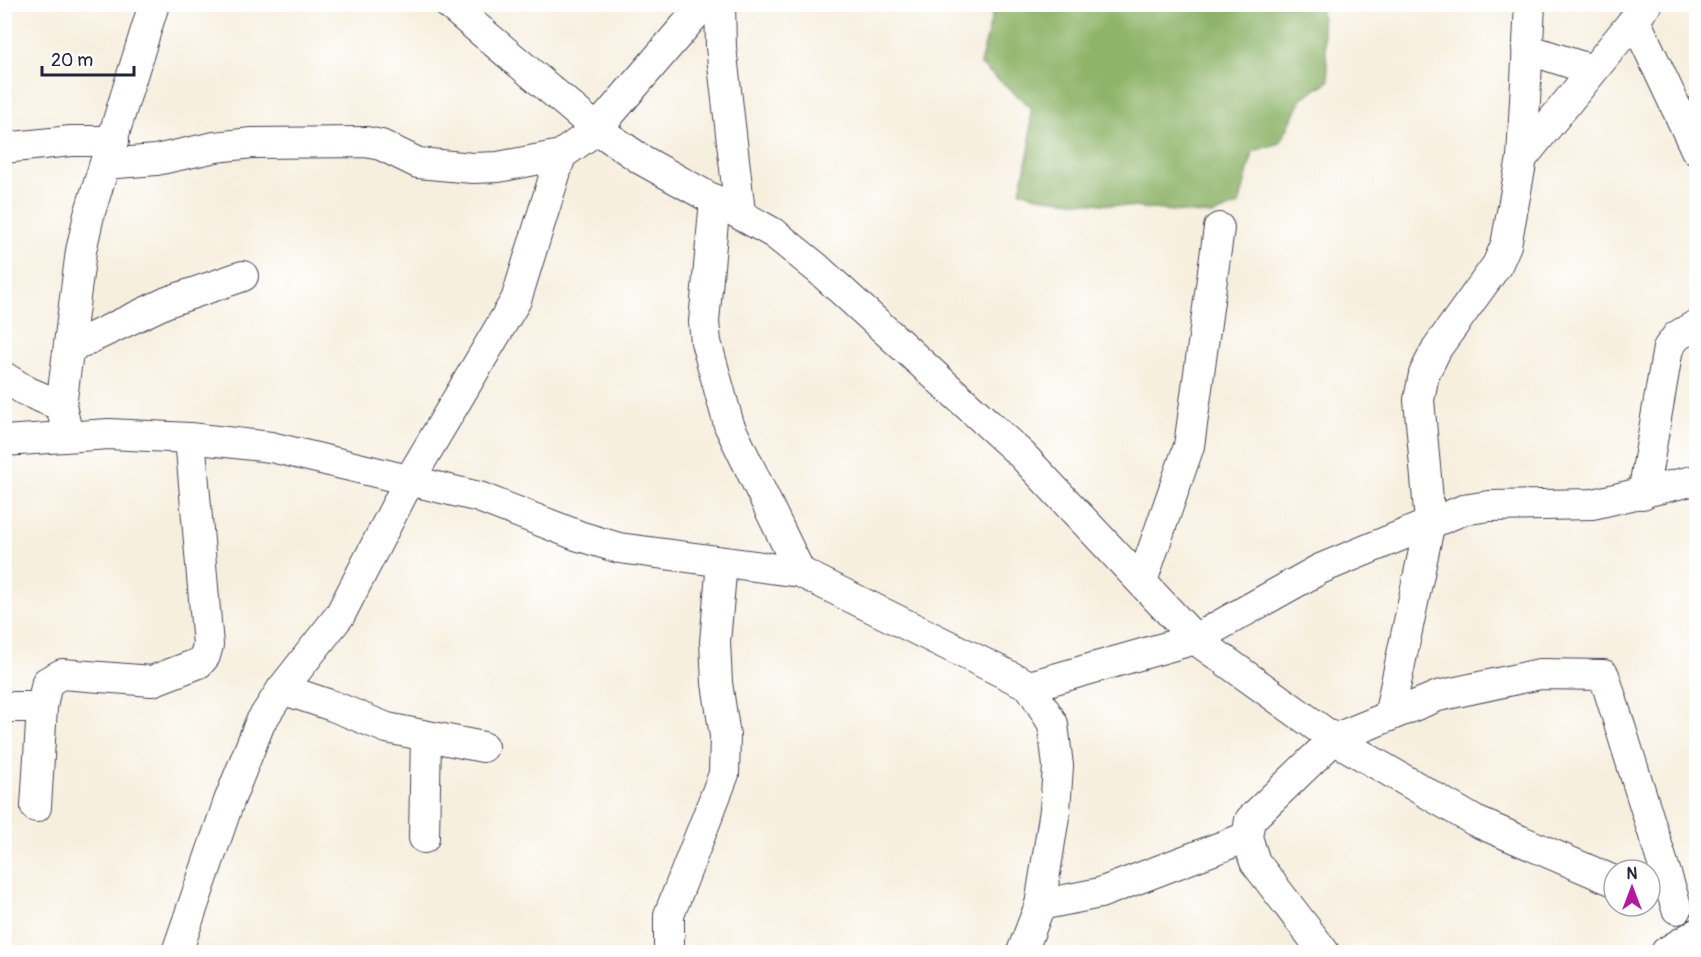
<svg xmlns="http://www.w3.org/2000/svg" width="1701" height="957" font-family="Pangolin,sans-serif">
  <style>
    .forest { fill: #8eb469; stroke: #586b52; stroke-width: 1.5 }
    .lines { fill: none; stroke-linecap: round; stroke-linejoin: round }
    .minor-casing { stroke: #424153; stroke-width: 32 }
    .minor { stroke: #fff; stroke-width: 30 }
  </style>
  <rect width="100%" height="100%" fill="#fff"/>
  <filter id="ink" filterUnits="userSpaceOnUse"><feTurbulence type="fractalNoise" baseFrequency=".0167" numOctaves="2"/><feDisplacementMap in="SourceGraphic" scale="12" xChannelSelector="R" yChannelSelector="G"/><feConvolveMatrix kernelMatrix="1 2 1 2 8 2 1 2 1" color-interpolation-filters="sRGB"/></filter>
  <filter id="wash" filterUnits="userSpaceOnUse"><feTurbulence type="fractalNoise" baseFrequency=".008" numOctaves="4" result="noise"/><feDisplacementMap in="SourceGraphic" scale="24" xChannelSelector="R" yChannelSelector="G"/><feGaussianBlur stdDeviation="1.35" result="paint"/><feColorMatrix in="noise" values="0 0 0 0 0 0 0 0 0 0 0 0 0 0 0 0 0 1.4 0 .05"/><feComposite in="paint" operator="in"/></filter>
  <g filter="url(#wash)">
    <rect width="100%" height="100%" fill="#f7efde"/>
    <path class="forest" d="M995,5H1320L1329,81L1303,97L1280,143L1253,151L1239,205L1212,215L1045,198L1020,191L1030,147L1031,107L980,64Z"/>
  </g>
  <g filter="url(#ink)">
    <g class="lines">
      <defs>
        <g id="minor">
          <path d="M449,4L597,129L642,160L775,234L817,268L1022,455L1195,639L1334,739L1475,821L1614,881"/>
          <path d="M720,4L721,47L740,212"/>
          <path d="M1635,20L1696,150"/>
          <path d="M1527,49L1592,70"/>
          <path d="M4,148L71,141H114"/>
          <path d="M1522,158L1647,4"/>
          <path d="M105,164L156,160L215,147L252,143L366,142L381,145L418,163L473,168L498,167L561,155L597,129L704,4"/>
          <path d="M715,200L704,322L706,342L729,425L800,572"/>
          <path d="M70,348L167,302L243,276"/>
          <path d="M4,377L26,391L61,406L65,423"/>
          <path d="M61,406L81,251L89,215L154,4"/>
          <path d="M4,441L109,434L190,438L271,447L479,497L579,536L619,548L800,572L1030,686L1195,639L1320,569L1463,510L1489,506L1593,504L1696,480"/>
          <path d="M1643,494L1668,348L1677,336L1696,325"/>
          <path d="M1142,581L1189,446L1219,228"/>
          <path d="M282,689L333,706L387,728L483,747"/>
          <path d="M4,707H42L47,682L62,674L152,681L199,663L205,656L208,645L190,438"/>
          <path d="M1389,716L1430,522L1419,400L1424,374L1437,348L1497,265L1506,245L1522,158L1530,4"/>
          <path d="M36,807L42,707"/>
          <path d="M424,838L426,736"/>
          <path d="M1040,905L1100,893L1247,837"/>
          <path d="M177,952L229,801L260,723L282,689L340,615L410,479L516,300L561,155"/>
          <path d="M669,952V915L724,774L725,736L717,683L715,642L722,562"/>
          <path d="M1022,952L1040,905L1055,810L1058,766L1053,724L1030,686"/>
          <path d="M1324,952L1255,862L1247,837L1250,820L1334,739L1438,696L1540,674L1604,675L1677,909"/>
          <path d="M1666,952L1696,934"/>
        </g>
      </defs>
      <use href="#minor" class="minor-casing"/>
      <use href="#minor" class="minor"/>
    </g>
  </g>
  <rect width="1701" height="957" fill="none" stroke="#fff" stroke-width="24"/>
  <g transform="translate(1632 888)"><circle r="28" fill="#ffffff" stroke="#a7a7b1" stroke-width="1.5"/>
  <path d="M0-4.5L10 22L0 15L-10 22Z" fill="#b5179e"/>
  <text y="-9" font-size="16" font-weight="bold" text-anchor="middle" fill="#22223b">N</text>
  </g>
  <path d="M42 66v9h92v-9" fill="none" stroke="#22223b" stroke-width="3"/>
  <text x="51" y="66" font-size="18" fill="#22223b" stroke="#ffffff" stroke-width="4.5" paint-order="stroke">20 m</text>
</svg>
